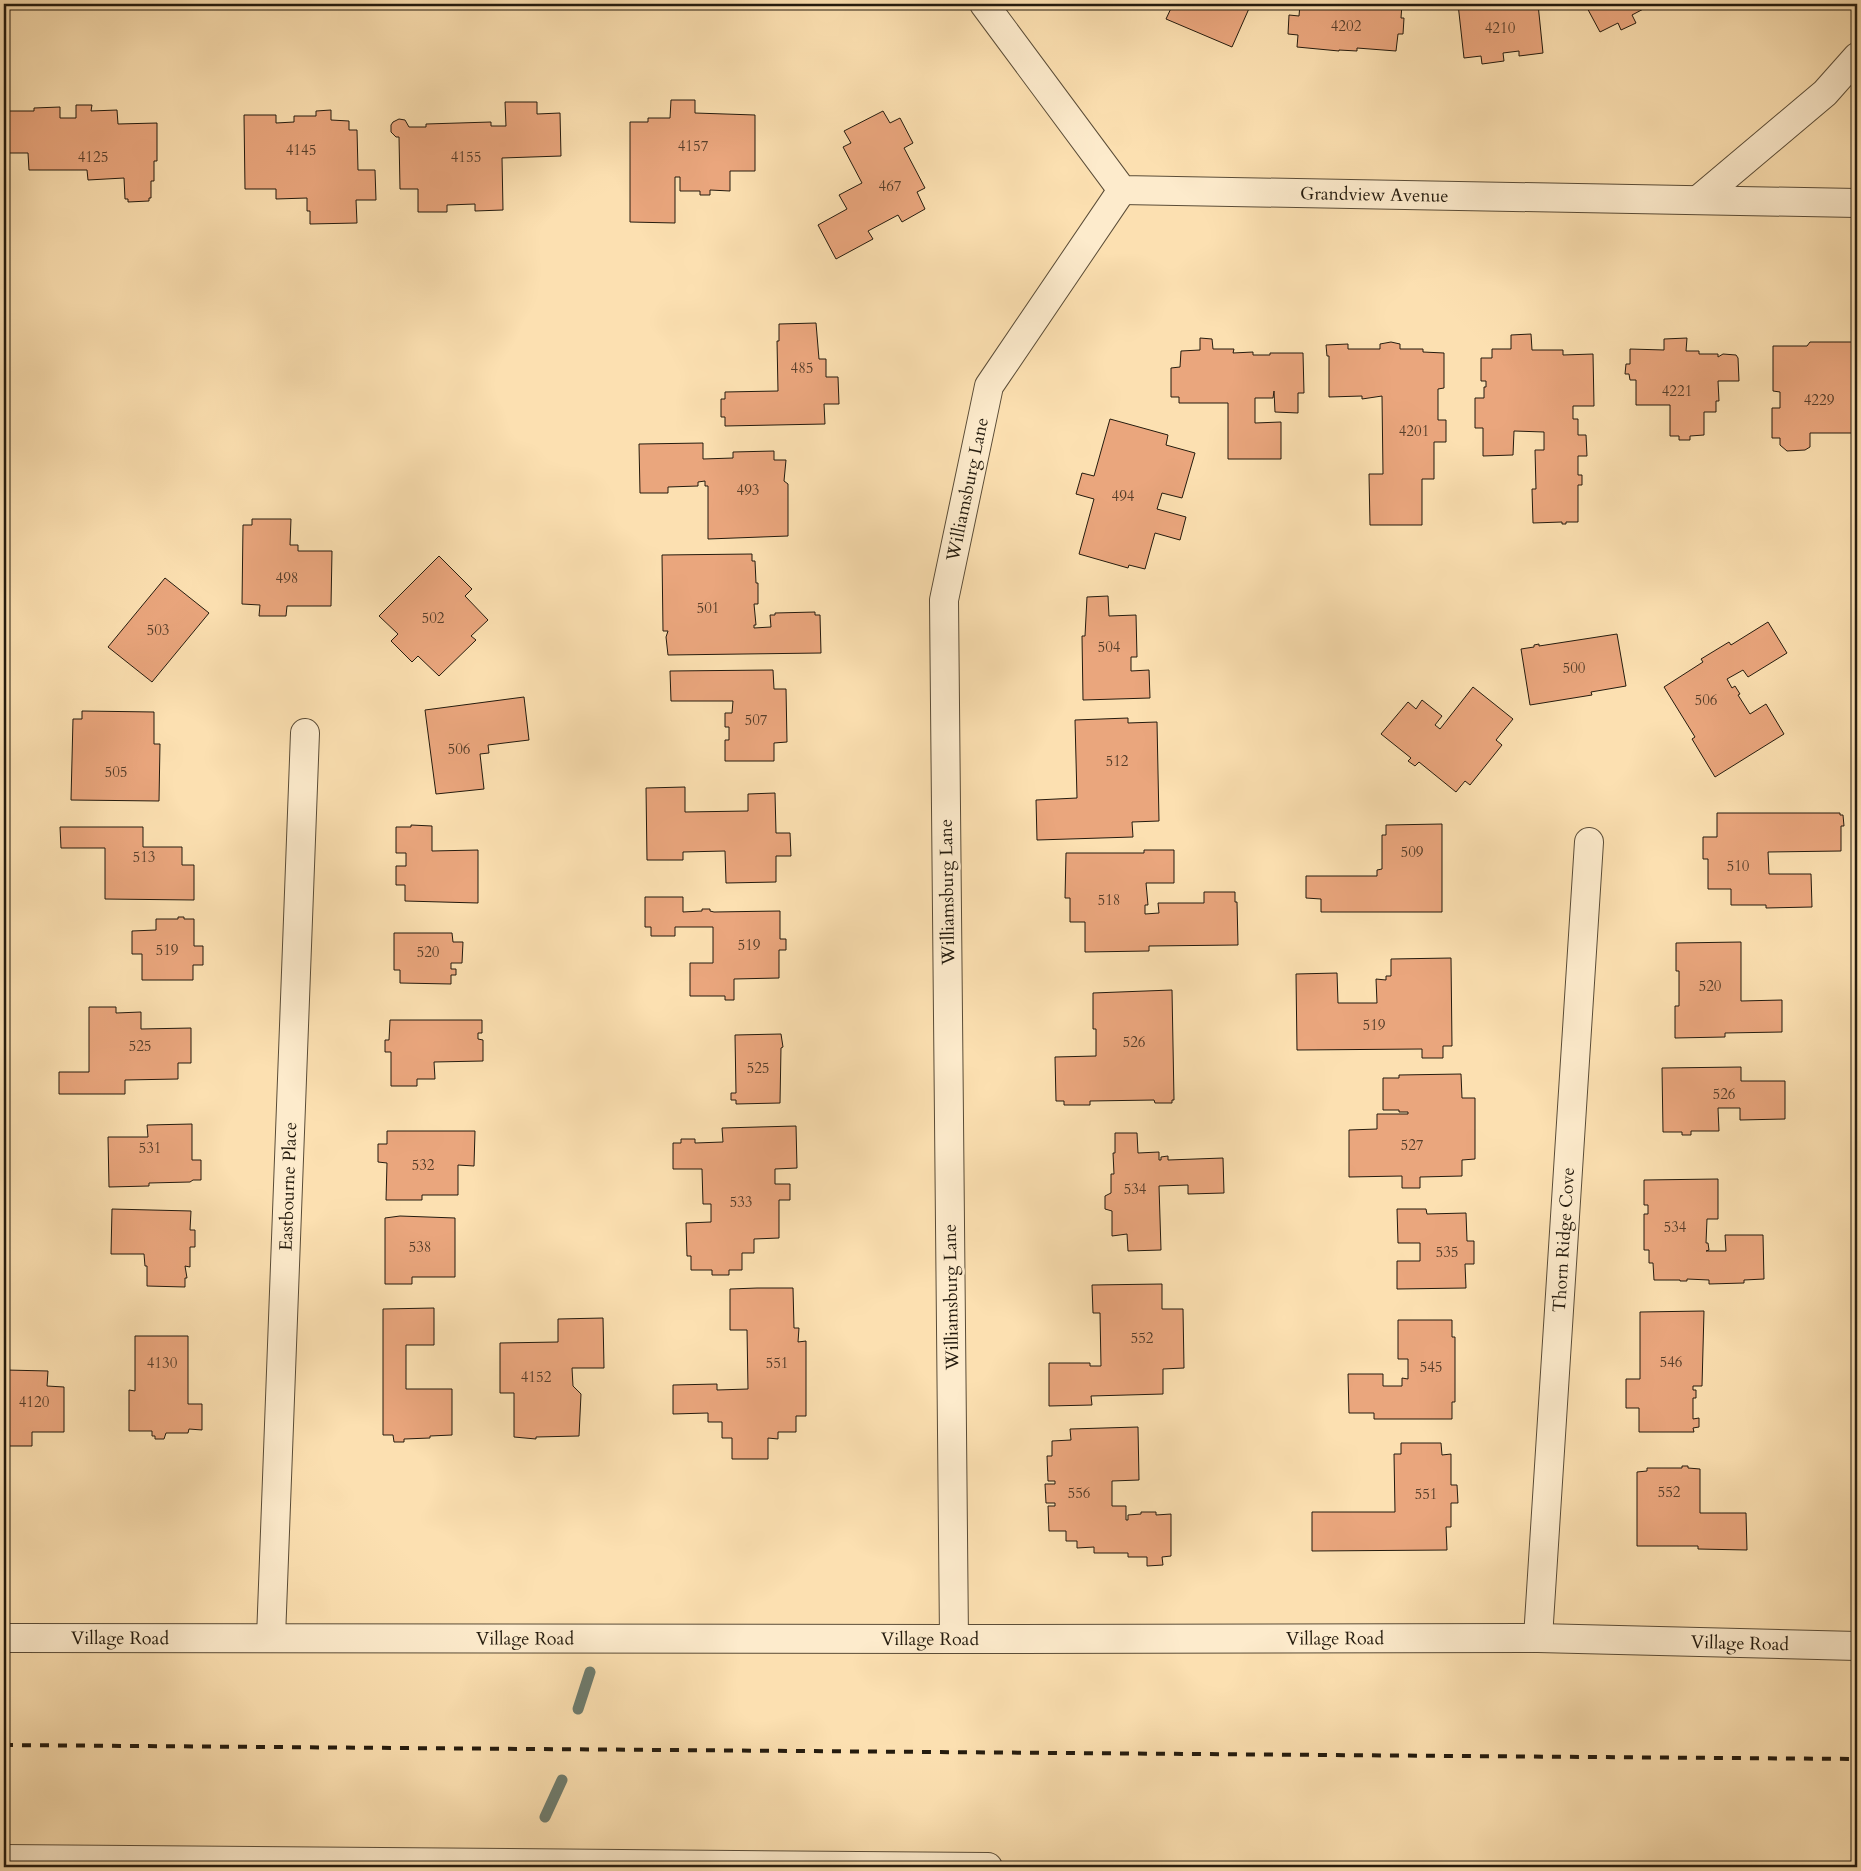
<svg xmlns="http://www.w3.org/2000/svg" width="1861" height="1871" font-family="Cardo,serif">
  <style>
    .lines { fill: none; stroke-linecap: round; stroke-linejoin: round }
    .stream { stroke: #6e7c6e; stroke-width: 11 }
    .building { fill: #eaa67d; stroke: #241b0e }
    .minor-casing { stroke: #5a4c37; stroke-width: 30 }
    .minor { stroke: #fdebcc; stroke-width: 28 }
    .rail { stroke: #241b0e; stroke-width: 4; stroke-dasharray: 9 9; stroke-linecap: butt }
    .labels { text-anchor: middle; stroke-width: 5; stroke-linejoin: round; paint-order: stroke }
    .number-label { font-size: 15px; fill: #563e2a }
    .street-label { font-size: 18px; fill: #241b0e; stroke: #fdebcc }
  </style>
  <rect width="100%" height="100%" fill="#fce0b1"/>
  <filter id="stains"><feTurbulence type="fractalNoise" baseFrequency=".004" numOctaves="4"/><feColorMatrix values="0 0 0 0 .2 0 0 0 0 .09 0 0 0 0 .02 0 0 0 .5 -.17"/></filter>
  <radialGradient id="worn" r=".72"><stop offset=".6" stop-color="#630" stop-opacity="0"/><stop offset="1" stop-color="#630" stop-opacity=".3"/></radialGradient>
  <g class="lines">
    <g class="stream">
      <path d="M578,1709L590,1672"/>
      <path d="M545,1817L562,1780"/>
    </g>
  </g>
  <g class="building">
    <path d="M1173,4H1251L1232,47L1166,19Z"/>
    <path d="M1300,4H1402L1401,18H1404L1403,34H1398L1396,51L1357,48V51L1339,50V51L1297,47L1298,35L1288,34L1289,15L1299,16Z"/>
    <path d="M1458,4H1538L1543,53L1519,56V51L1503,53L1504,61L1482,64L1481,56L1464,58Z"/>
    <path d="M1585,4H1650L1651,5L1632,15L1636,23L1621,30L1618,23L1600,32Z"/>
    <path d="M671,100H695V113L755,115V171H730V191L710,190V195H700V191H680V177H675V223L630,222V122H648V118H670Z"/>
    <path d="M505,102H537V114L560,113L561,156L502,158L503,210L475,211V204L447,205V212H418V189H400L399,137H396L391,132V125L393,122L399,119L405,120L409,127H426V124L491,122V126H506Z"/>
    <path d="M76,105H92L91,111L117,110L118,124L157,123V161H154V181H151V198H149V201L128,202V199H125L124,178L88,180L87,170H29L28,153H7V111H34V108L60,107V118H76Z"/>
    <path d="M331,110V120L349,121V130H357L358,170H375L376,200H356L357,223L310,224V211H307V198L276,199V189H245L244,115H276V123L294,122V116H316V111Z"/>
    <path d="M883,111L890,123L900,118L913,143L904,148L925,188L917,192L925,209L902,222L898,215L868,231L873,239L836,259L818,225L847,209L839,195L862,183L843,147L851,143L844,131Z"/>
    <path d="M816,323L819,359H826V377H838L839,404H824L825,424L725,426V417H721V399H725V392L778,391L777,341H779V324Z"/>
    <path d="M1531,334L1532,350H1563V355L1593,354L1594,406H1573V419H1578V435H1586L1587,456H1578V475H1582V485H1578V522H1566V524H1562V522L1533,523L1532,489H1536L1535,450H1544V432L1514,431L1513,455L1483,456V428H1475V398H1484V387H1486V381H1481V358H1492V349H1511V335Z"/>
    <path d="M1200,338L1212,339L1213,349H1234L1233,353L1253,352V355H1270V353H1303L1304,393H1298V413L1275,412L1274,391L1273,398H1255V423L1281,422V459H1228V403H1179V397H1171V368L1180,367L1181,351L1200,350Z"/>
    <path d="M1687,338L1686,351H1699V354H1718V357L1723,354L1736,355L1738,358L1739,381H1718L1719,401H1716V412H1704V435L1690,436V440H1679V436H1670V405H1636V380H1630L1629,374H1625L1626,364H1630V349L1664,350V339Z"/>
    <path d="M1391,342L1400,344V349H1423V352L1444,353V388L1438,389V420H1446V442H1434V479H1422V525H1370L1369,474H1383L1382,396L1362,399V396L1329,397V356H1327L1326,345L1348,344V349H1380V344Z"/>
    <path d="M1810,342H1857V412H1853L1854,433H1810V447L1805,450L1787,451L1780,445V438H1772V408H1780V392L1773,391V346H1807Z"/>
    <path d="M1110,419L1168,435L1166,445L1195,453L1182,498L1162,493L1157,509L1186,517L1180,540L1155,533L1145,569L1129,565L1128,568L1079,554L1094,499L1076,494L1082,473L1094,476Z"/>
    <path d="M703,443V459L733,458V452L774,451V460H786L784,481L788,484V536L708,539V486H705V481L698,482V486L668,487V493H640L639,444Z"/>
    <path d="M252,519H291L290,545H298V551H332L331,606H287L286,616H259L260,605L242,604L243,525H252Z"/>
    <path d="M752,554V561H755L756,583H758V604H754L756,625H754V628L771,627L770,615H775V613L815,612V615H820L821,653L668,655L666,637L668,631H663L662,555Z"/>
    <path d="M439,556L472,589L465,596L488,620L471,636L476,640L439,676L418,656L412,662L391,641L398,634L379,616Z"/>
    <path d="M165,578L209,613L152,682L108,647Z"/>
    <path d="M1108,596L1109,616L1136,615L1137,657H1131V671L1149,670L1150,698L1083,700L1082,636H1085L1087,597Z"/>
    <path d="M1768,622L1787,653L1748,677L1743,670L1727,679L1732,688L1735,686L1740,694L1738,695L1750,714L1766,704L1784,734L1715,777L1692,739L1695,737L1664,687L1703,662L1701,659L1729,642L1731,645Z"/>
    <path d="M1617,634L1626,686L1591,692L1592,695L1530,705L1521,649L1534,647V645L1539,644V646Z"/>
    <path d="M773,670L774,689H786L787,742L774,743V761H725V740H729V727H725V713H732L733,701H671L670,671Z"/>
    <path d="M1473,687L1513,719L1496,740L1502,745L1470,785L1465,781L1456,792L1419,762L1415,766L1408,761L1411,758L1381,734L1408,702L1416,709L1422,700L1442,716L1435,725L1440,729Z"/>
    <path d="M524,697L529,740L488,745L489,753L480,754L484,789L436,794L425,710Z"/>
    <path d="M82,711L154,712V744H160L159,801L71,800L73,719H82Z"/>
    <path d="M1128,718V723L1157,722L1159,821L1132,822L1133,837L1037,840L1036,800L1077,798L1075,720Z"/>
    <path d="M685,787V812L748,811V794L775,793L776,833H790L791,856H776V882L726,883L725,851L683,852V860H647L646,788Z"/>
    <path d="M1717,813H1840V815H1843L1844,826H1841V851L1768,852L1769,874H1811L1812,907L1766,908V905H1731V889H1708V859H1703V837H1717Z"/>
    <path d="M1442,824V912H1321V899L1306,898V876H1377V870L1382,869V835H1386V825Z"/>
    <path d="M411,825L432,826V851L478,850V903L405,901V885H396V866H406V853H396V827H411Z"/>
    <path d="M60,827H143V847H182V865H194V900L105,899V848H61Z"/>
    <path d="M1144,850H1174V883H1146L1148,905H1145V914L1159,913L1158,903H1204V892H1235V902H1237L1238,945L1149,946V951L1085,952V922H1070V898H1065L1066,853H1144Z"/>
    <path d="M645,897H683V912L702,911V909H710V911L714,912L780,911V939H786V950H779V978L734,979V1000H725V996H690V963H713V927H675V936H651V927H645Z"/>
    <path d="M178,917H184V919H194V946H203V965H193V980H142V954H132V931L156,930V919H178Z"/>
    <path d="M394,933H452L453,942H463L462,963H451V969H456V975H451V984L400,983V970H394Z"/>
    <path d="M1741,942V1001L1782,1000V1032L1725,1033V1037L1675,1038V1006H1679V971H1676V943Z"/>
    <path d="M1451,958L1452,1046H1443V1058H1422V1049L1297,1050L1296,974L1337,973L1338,1003H1377L1376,979L1386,980V976H1391V959Z"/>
    <path d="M1172,990L1174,1100H1172V1103H1155L1154,1100L1090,1101V1105H1064V1101H1056L1055,1057L1096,1056V1029H1093V993Z"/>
    <path d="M89,1007H116V1013L141,1012V1029L191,1028V1063H178V1079L125,1080V1094H59V1072H89Z"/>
    <path d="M390,1020H482V1033H478V1039L483,1040V1061L434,1062L435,1079H417V1086H391V1052H385V1040H389Z"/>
    <path d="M781,1034L783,1047L781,1048L780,1103L736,1104V1100H731V1093H736L735,1035Z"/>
    <path d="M1741,1067V1081H1785V1119L1740,1120V1108H1718L1719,1131H1691V1135H1682V1132H1663L1662,1068Z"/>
    <path d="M1461,1074L1462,1098H1475V1159L1462,1160V1176L1420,1177V1188H1402V1176L1349,1177V1130L1377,1129V1114H1408V1112H1399V1110H1383V1078H1399V1075Z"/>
    <path d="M192,1124V1160H201V1180H193L190,1182L149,1183V1186L109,1187L108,1137H148L147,1125Z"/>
    <path d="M796,1126L797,1168L775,1169V1184H790V1200H779V1238L754,1239V1253H742V1270H729V1275H712V1270H691V1256H687L686,1223L711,1222V1204H703L702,1169H673V1143H681V1139H695V1143L723,1142L722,1128Z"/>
    <path d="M387,1131H475L474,1166L458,1165V1195H422V1200H386L387,1163L378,1162V1144H387Z"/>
    <path d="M1115,1133H1137L1138,1153L1159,1152V1160H1161V1157L1168,1156V1160L1223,1158L1224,1193L1188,1194V1185L1159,1186L1161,1250L1128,1251L1127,1234L1112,1236V1211L1105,1209V1196L1111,1193V1174H1114L1113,1153H1115Z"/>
    <path d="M1718,1179V1219H1707L1706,1243H1708L1709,1250L1706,1251H1726L1725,1235H1763L1764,1279L1744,1280V1283L1709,1284V1280L1687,1279V1281H1680V1280H1654L1653,1263H1649V1250H1644V1214H1648V1205H1644V1180Z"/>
    <path d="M112,1209L191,1211L190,1230H195V1247H190V1267L185,1266L187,1278H185V1287L147,1286V1266H145L144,1254H111Z"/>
    <path d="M1397,1209H1426L1427,1214L1466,1213L1467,1241H1474V1264H1465L1466,1288L1397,1289V1261H1420V1243H1398Z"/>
    <path d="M400,1216L455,1218V1277H412V1284H385V1218Z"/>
    <path d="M1162,1284V1309H1183L1184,1368L1163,1369V1394L1091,1396L1092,1405L1049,1406V1363H1090V1366H1101L1100,1313H1093L1092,1285Z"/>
    <path d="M757,1288H793L794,1328H799L798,1342L806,1341V1416H796V1432H778V1439L768,1438V1459H732V1438H722V1422H708V1413L673,1414V1385L717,1384V1390L748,1389L747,1330H730V1289Z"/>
    <path d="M434,1308V1345H406V1389H452V1435L430,1436V1438L404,1439V1442H394L393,1435H383V1309Z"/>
    <path d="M1704,1311L1702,1386H1693V1390H1696V1398H1693V1419L1699,1418V1427L1693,1428L1694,1432H1639V1408H1626V1379H1640V1312Z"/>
    <path d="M603,1318L604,1368H572L573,1386L581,1394L579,1436L536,1437V1439L514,1437V1393H500V1343L558,1342V1319Z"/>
    <path d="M1398,1320H1452V1337H1455V1402H1452V1419H1374V1413H1349L1348,1374H1383V1386H1402V1378L1408,1379V1359H1398Z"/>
    <path d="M135,1336H188V1404H202V1430L189,1429L188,1433H166L164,1439H155V1436H152V1431H129V1390L135,1391Z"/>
    <path d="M6,1370L48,1371L47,1386L64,1387V1432H32V1446H6L7,1418H4V1376H6Z"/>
    <path d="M1138,1427L1139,1480L1112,1481V1506H1126V1520H1128V1515L1141,1514V1512H1156V1515L1171,1514V1556L1162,1557L1163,1565L1147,1566V1557H1128V1553H1094V1547L1077,1548V1541H1066V1531H1049L1048,1506H1055V1503H1046L1045,1484H1055V1481H1048L1047,1456H1052V1441L1071,1440L1070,1429Z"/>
    <path d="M1401,1443H1441L1442,1455L1451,1454V1485H1457L1458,1503H1451V1527H1446L1447,1550L1312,1551V1512H1395L1394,1454H1401Z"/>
    <path d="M1682,1466H1688V1468L1700,1469V1513H1746L1747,1550L1698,1549V1546H1637V1472L1647,1471V1468H1682Z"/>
  </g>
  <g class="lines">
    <defs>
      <g id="minor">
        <path id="s1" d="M984,4L1122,190L1857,203"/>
        <path d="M1698,200L1825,93L1857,57"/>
        <path id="s2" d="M4,1638L954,1639L1538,1638L1857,1646"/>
        <path id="s3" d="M271,1638L305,733"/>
        <path id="s4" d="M1538,1638L1589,842"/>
        <path id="s5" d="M954,1639L944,600L989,386L1122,190"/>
        <path d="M4,1859L988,1867"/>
      </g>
    </defs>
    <use href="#minor" class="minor-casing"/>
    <use href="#minor" class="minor"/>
    <path class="rail" d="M4,1745L1857,1759"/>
  </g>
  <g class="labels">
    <g class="number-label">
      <text x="1346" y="31">4202</text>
      <text x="1500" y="33">4210</text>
      <text x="693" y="151">4157</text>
      <text x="301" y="155">4145</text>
      <text x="93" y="162">4125</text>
      <text x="466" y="162">4155</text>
      <text x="890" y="191">467</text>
      <text x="802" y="373">485</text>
      <text x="1677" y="396">4221</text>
      <text x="1819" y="405">4229</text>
      <text x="1414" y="436">4201</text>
      <text x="748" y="495">493</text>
      <text x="1123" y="501">494</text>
      <text x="287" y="583">498</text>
      <text x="708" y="613">501</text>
      <text x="433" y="623">502</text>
      <text x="158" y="635">503</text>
      <text x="1109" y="652">504</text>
      <text x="1574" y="673">500</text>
      <text x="1706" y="705">506</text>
      <text x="756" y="725">507</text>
      <text x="459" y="754">506</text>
      <text x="1117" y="766">512</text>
      <text x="116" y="777">505</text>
      <text x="1412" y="857">509</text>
      <text x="144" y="862">513</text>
      <text x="1738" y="871">510</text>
      <text x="1109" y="905">518</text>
      <text x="749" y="950">519</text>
      <text x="167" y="955">519</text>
      <text x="428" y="957">520</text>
      <text x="1710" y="991">520</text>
      <text x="1374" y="1030">519</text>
      <text x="1134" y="1047">526</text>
      <text x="140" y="1051">525</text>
      <text x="758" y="1073">525</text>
      <text x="1724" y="1099">526</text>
      <text x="1412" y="1150">527</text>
      <text x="150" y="1153">531</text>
      <text x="423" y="1170">532</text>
      <text x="1135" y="1194">534</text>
      <text x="741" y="1207">533</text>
      <text x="1675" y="1232">534</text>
      <text x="420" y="1252">538</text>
      <text x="1447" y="1257">535</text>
      <text x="1142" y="1343">552</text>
      <text x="1671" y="1367">546</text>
      <text x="162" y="1368">4130</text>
      <text x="777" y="1368">551</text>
      <text x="1431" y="1372">545</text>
      <text x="536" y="1382">4152</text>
      <text x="34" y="1407">4120</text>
      <text x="1669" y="1497">552</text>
      <text x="1079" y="1498">556</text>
      <text x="1426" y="1499">551</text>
    </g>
    <g class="street-label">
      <text dy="6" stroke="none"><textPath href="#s1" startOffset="484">Grandview Avenue</textPath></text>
      <text dy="6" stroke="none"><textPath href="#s5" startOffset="1152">Williamsburg Lane</textPath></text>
      <text transform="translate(947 892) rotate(-91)" y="6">Williamsburg Lane</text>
      <text dy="6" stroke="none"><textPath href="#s3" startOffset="452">Eastbourne Place</textPath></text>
      <text dy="6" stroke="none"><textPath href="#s4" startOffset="399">Thorn Ridge Cove</textPath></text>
      <text transform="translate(951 1297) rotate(-91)" y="6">Williamsburg Lane</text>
      <text dy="6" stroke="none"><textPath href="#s2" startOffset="116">Village Road</textPath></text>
      <text dy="6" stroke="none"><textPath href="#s2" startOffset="521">Village Road</textPath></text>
      <text dy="6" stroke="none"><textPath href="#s2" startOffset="1331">Village Road</textPath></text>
      <text dy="6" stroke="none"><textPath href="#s2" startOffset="926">Village Road</textPath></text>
      <text dy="6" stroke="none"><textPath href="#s2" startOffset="1736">Village Road</textPath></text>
    </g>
  </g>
  <rect width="1861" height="1871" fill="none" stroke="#fce0b1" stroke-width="20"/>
  <rect x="5" y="5" width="1851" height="1861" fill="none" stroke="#241b0e" stroke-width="2.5"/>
  <rect x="10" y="10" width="1841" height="1851" fill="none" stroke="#241b0e"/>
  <rect width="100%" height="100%" filter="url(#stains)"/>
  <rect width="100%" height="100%" fill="url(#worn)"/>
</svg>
